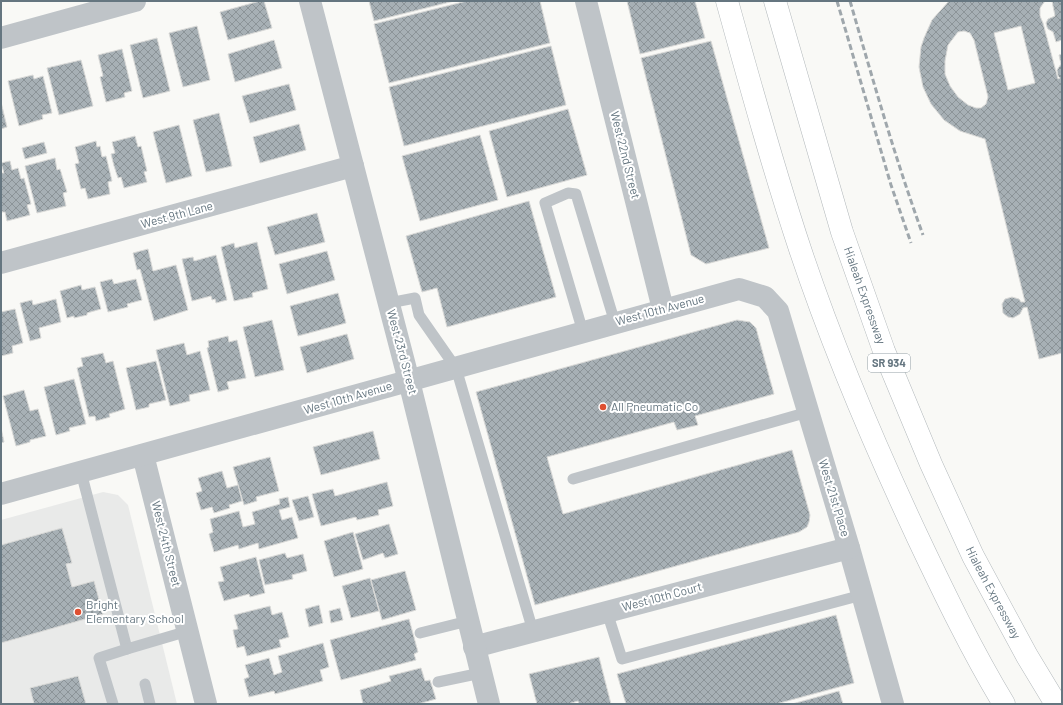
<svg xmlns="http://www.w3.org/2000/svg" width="1063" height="705" font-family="Barlow,sans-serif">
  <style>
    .built { fill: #e9eae9 }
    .building { fill: url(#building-cross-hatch); stroke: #dadad8; fill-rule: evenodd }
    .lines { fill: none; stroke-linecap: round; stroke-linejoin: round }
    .primary-casing { stroke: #b3b9bc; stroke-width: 23 }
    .service { stroke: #bfc4c8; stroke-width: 11 }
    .minor { stroke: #bfc4c8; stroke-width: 22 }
    .tertiary { stroke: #bfc4c8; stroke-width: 22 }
    .primary { stroke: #fff; stroke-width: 22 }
    .rail { stroke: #9fa7ac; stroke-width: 3; stroke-dasharray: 6 3; stroke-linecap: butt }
    .poi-dot { fill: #de4f31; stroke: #fff; stroke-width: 1.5 }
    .labels { text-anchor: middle; stroke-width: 4; stroke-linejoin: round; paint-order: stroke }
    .shield { fill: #fff; stroke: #939fa6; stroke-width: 1 }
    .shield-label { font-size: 11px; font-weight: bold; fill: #657680 }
    .street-label { font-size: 12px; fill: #657680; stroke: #fff }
    .poi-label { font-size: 12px; fill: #657680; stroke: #fff; text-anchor: start }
  </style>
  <defs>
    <pattern id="building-cross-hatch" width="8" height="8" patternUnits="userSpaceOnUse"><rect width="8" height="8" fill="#a7b0b5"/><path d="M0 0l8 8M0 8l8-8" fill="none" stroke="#8c9498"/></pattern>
  </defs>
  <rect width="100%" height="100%" fill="#f9f9f6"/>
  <path class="built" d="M103,492L118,495L128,505L177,704H1V520Z"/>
  <g class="building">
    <path d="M260,1H264L272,28L228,40L220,12Z"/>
    <path d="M369,1H454L374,21Z"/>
    <path d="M467,1H540L550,43L389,83L374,24Z"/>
    <path d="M627,1H695L705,38L640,54Z"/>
    <path d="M949,1H1045L1040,8V16L1043,23L1058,79L1060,78L1058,76L1057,70L1061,64L1059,55L1062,54V353L1039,359L1027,307L1023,308L1020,314L1013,318L1008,317L1003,313L1002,304L1005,299L1012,297L1019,299L1021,302H1025L985,139L960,131L944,120L931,104L923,87L919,67L921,47L924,38L932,20ZM1021,26L1035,83L1008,90L994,33ZM964,31L970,33L974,40L988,97L986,104L981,108H976L968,105L958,97L950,86L945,74V61L948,45L958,32Z"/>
    <path d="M1052,1H1062V42V40L1056,42L1053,32L1048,29L1047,27L1046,23L1048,19L1055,16Z"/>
    <path d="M197,26L210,80L183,87L169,33Z"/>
    <path d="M157,38L170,91L143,98L130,45Z"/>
    <path d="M274,40L282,68L235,82L228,54Z"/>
    <path d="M711,41L769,248L706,264L691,255L641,58Z"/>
    <path d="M551,46L566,105L404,146L389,87Z"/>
    <path d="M122,49L132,91L124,93L125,97L106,102L100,77L103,76L98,55Z"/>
    <path d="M81,60L93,106L59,115L47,68Z"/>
    <path d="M33,75L34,79L43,76L52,113L42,115L43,119L19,126L8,81Z"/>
    <path d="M289,84L296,110L250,123L242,96Z"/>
    <path d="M1,102L7,127L1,129Z"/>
    <path d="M568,109L587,175L507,197L489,131Z"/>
    <path d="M219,113L232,166L206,172L193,120Z"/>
    <path d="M299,124L306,150L260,163L253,137Z"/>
    <path d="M179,125L192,176L166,183L153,132Z"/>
    <path d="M480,135L498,200L420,221L402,156Z"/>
    <path d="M135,136L138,147L141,146L147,171L144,172L147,182L124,188L121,177L118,178L114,166L111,154L115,153L112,142Z"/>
    <path d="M96,141L97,147L100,146L102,157L106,156L112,181L108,182L110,194L88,199L85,188L81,189L75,164L79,163L75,147Z"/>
    <path d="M44,142L47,153L25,159L22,148Z"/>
    <path d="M55,158L57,170L60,169L67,192L63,193L66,206L37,213L25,166Z"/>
    <path d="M10,161L12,170L18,168L21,179L24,178L31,204L27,205L30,215L7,221L5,212H2L1,208V173H4L1,163Z"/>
    <path d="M529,201L556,297L447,327L437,288L422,292L406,236Z"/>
    <path d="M317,213L325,242L275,255L267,227Z"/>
    <path d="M257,242L268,289L252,293L253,297L234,301L221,247L234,243L235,248Z"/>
    <path d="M148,249L153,271L176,265L188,310L154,321L140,269L137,270L133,253Z"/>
    <path d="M327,251L335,280L287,294L279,264Z"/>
    <path d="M216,255L227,300L216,303L215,299L212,300L211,296L192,301L182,259L193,257L194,261Z"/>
    <path d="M112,279L114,284L136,279L142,300L127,304L128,307L108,312L100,282Z"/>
    <path d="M81,285L82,290L95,287L101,309L87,313V315L74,318V316L67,318L60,291Z"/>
    <path d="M338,293L346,323L298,336L290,306Z"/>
    <path d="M56,299L61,322L39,328L41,338L30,341L20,303L32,300L33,305Z"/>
    <path d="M15,309L23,343L12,346L13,353L1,356V312Z"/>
    <path d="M272,320L284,370L255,377L243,327Z"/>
    <path d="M737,320L750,322L756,328L774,394L695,416L698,425L677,430L674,422L547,457L563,514L792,450L810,515L809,522L807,527L799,532L535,605L476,392Z"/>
    <path d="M347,334L354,359L307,373L300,347Z"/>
    <path d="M228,336L229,342L237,340L246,378L227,382L229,389L218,392L207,348L209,347L208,341Z"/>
    <path d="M184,343L187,355L200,351L210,390L189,395L190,401L170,406L156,350Z"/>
    <path d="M103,353L106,363L113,361L125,409L109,414L110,417L96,421L95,416L89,417L77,368L83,366L81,358Z"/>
    <path d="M156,361L166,400L149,404V407L136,410L126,368Z"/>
    <path d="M74,379L86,424L69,428L70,431L56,435L44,387Z"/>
    <path d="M24,390L30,411L38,409L46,436L30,440V442L16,446L3,396Z"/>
    <path d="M1,428L4,442L1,443Z"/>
    <path d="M373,431L380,459L321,475L313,447Z"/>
    <path d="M270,457L279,491L256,497L257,501L244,505L233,467Z"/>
    <path d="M222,471L227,488L238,485L242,501L229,505L230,508L214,513L212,507L201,510L196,493L202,491L198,478Z"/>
    <path d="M387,482L393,506L378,510L379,515L357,520L356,517L321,526L312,494L333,489L335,496Z"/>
    <path d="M308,496L314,517L299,521L292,500Z"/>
    <path d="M288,497L290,507L279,510L282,520L292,517L298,538L259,549L258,543L239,549L238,545L214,552L209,534L213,532L210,519L239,511L243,527L255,524L252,512L280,504L279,499Z"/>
    <path d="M389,524L398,554L385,558L383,553L363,560L355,534Z"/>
    <path d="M62,528L72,563L66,564L72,587L94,581L103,614L1,643V545Z"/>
    <path d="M353,532L363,569L334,577L324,541Z"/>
    <path d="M285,553L287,558L303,554L307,571L292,575L293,579L265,585L259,560Z"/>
    <path d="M256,557L265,593L250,597L249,594L224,601L218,582L224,581L220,567Z"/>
    <path d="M405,571L416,610L382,620L371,580Z"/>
    <path d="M370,578L379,611L351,618L342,586Z"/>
    <path d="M319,605L323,623L309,627L305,609Z"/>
    <path d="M270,606L272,615L282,612L289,637L279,640L281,647L247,656L244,646L237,648L233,630L238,629L234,615Z"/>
    <path d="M340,608L343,620L331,623L329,611Z"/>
    <path d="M836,615L854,683L776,704H626L617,674Z"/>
    <path d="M409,619L418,652L414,654L416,660L341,680L330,640Z"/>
    <path d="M323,643L329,667L320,670L323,681L275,694L274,691L249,697L244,679L249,677L245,665L269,658L274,675L282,672L278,656Z"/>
    <path d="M599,657L611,704H579L578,701L568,704H537L529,674Z"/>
    <path d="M421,668L425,681L430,680L436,699L418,704H363L360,690L391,681L389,676Z"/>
    <path d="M78,676L86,704H34L30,688Z"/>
    <path d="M839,691L843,704H792Z"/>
  </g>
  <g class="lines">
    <defs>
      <g id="primary">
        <path d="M727,1C750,84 773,168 800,249C833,348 874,444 918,538C945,595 972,651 1004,704"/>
        <path id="s1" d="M775,1L842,232L884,351L931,464L973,556L1027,656L1056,704"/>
      </g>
    </defs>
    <use href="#primary" class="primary-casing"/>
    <g class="service">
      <path d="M389,303L415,298L419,315L456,368L533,631"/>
      <path d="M583,332L545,203L568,193L576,194L615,323"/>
      <path d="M81,472L127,649L188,631"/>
      <path d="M573,479L808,412"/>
      <path d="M607,612L622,659L862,595"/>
      <path d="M420,633L468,621"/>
      <path d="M438,682L481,673"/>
      <path d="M145,684L150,704"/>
      <path d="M113,704L99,658L127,649"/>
    </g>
    <g class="minor">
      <path d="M586,1L663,309"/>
      <path d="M1,38L135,1"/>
      <path d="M1,263L353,166"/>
      <path d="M143,455L206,704"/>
      <path d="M1,494L739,289L765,297L778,311L849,548L893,704"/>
      <path d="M474,647L849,548"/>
    </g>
    <path class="tertiary" d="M310,1L409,381L489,704"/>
    <use href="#primary" class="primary"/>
    <g class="rail">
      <path d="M837,1L891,185L911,243"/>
      <path d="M850,1C873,80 895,158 923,235"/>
    </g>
  </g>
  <g class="poi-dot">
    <circle cx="603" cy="407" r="4"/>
    <circle cx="78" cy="612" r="4"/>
  </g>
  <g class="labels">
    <rect class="shield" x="868" y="354" width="42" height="18" rx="3"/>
    <g class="shield-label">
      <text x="889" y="367">SR 934</text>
    </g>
    <g class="street-label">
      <text transform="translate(625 155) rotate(76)" y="4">West 22nd Street</text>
      <text transform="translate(177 215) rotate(-15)" y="4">West 9th Lane</text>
      <text dy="4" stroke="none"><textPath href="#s1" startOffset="308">Hialeah Expressway</textPath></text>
      <text transform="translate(660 310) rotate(-15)" y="4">West 10th Avenue</text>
      <text transform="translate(402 352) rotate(75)" y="4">West 23rd Street</text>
      <text transform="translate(348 398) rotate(-16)" y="4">West 10th Avenue</text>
      <text transform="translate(834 498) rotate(73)" y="4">West 21st Place</text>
      <text transform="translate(166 544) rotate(76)" y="4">West 24th Street</text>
      <text dy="4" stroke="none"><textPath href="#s1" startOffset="632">Hialeah Expressway</textPath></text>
      <text transform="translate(662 597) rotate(-15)" y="4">West 10th Court</text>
    </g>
    <g class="poi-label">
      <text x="611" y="411">All Pneumatic Co</text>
      <text x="86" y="609">Bright<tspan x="86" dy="14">Elementary School</tspan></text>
    </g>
  </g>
  <rect width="1063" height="705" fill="none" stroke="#657680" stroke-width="4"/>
</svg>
